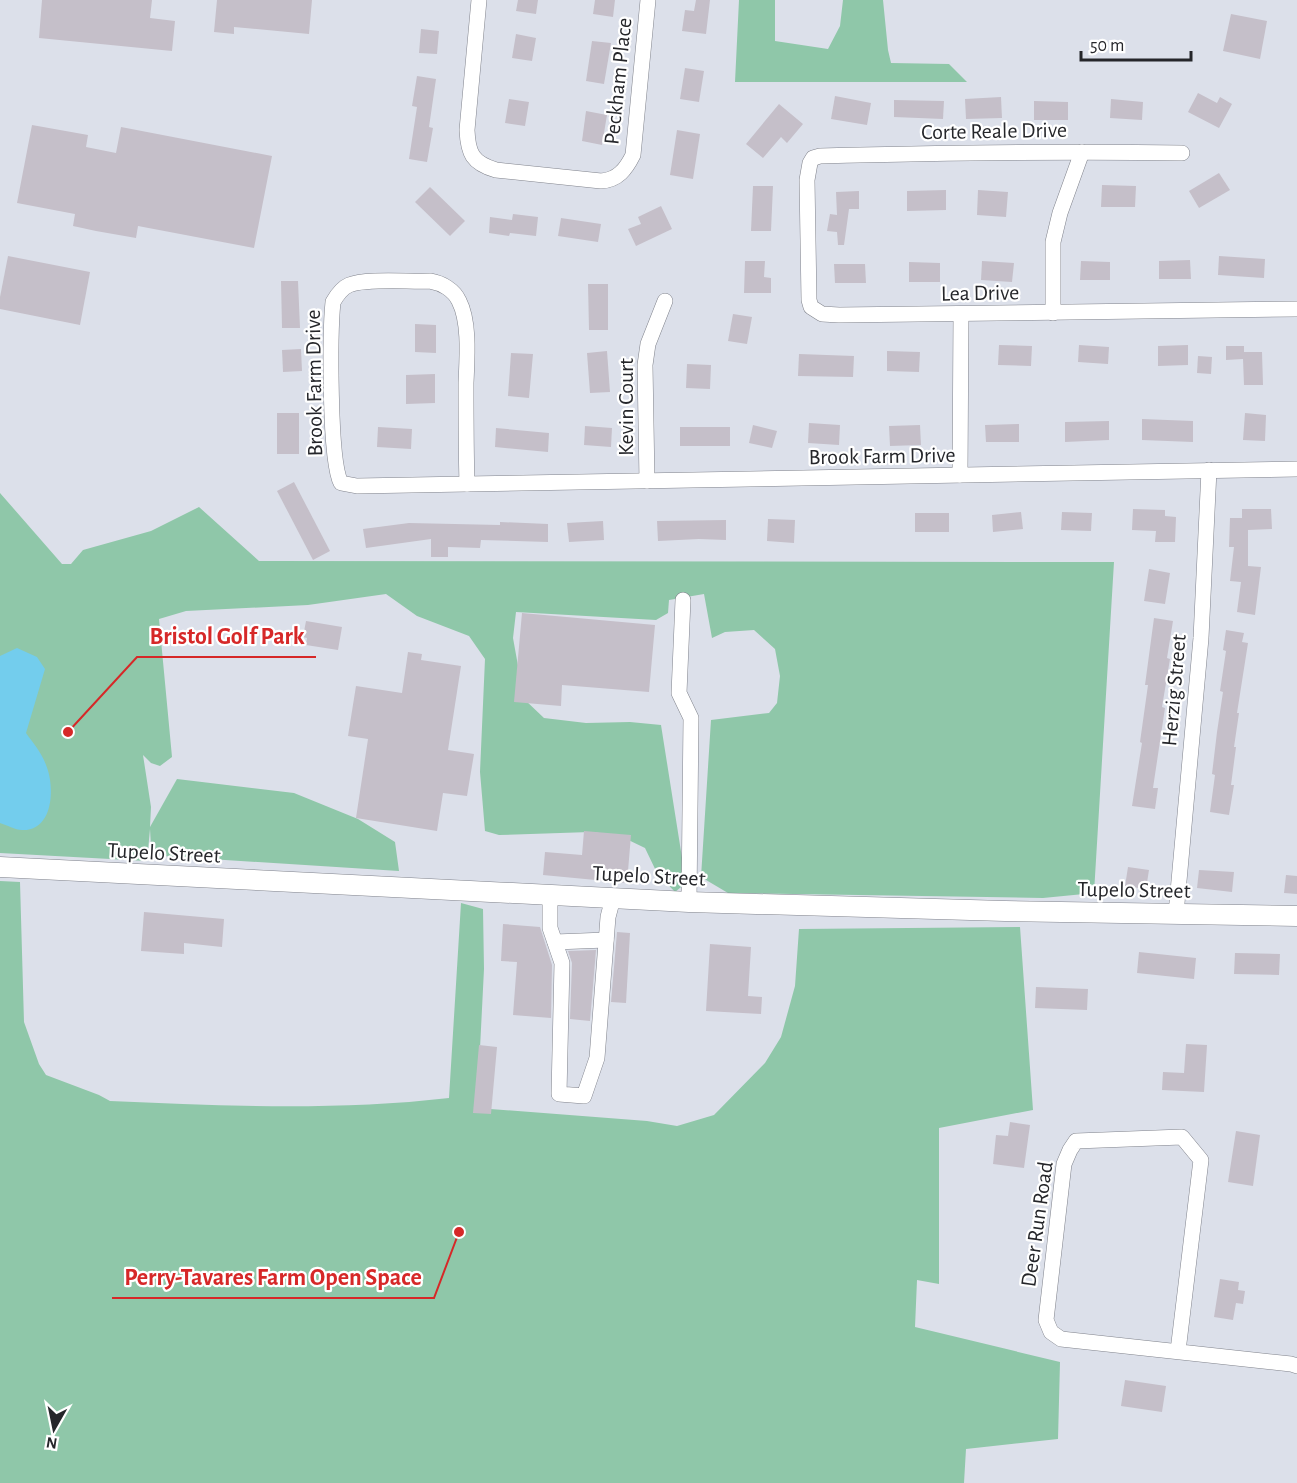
<svg xmlns="http://www.w3.org/2000/svg" width="1297" height="1483" font-family="'Alegreya Sans',sans-serif">
  <style>
    .green { fill: #8fc7a9 }
    .water { fill: #73cded }
    .building { fill: #c5bfc9 }
    .lines { fill: none; stroke-linecap: round; stroke-linejoin: round }
    .minor-casing { stroke: #80838c; stroke-width: 16 }
    .major-casing { stroke: #80838c; stroke-width: 21 }
    .minor { stroke: #fff; stroke-width: 15 }
    .major { stroke: #fff; stroke-width: 20 }
    .labels { text-anchor: middle; stroke-width: 4.5; stroke-linejoin: round; paint-order: stroke }
    .street-label { font-size: 22px; fill: #25262a; stroke: #fff }
    .leader { fill: none; stroke: #d62828; stroke-width: 2 }
    .callout-dot { fill: #d62828; stroke: #fff; stroke-width: 2 }
    .callout-label { font-size: 24px; text-anchor: middle; font-weight: bold; fill: #d62828; stroke: #fff; stroke-width: 4.5; stroke-linejoin: round; paint-order: stroke }
  </style>
  <rect width="100%" height="100%" fill="#dce0ea"/>
  <g class="green">
    <path d="M739,0H775V41L828,49L840,26L843,0H883L888,50L891,63L949,64L967,82H735Z"/>
    <path d="M0,493L62,564H71L83,550L151,531L199,507L259,561L1114,562L1094,893L1043,898L728,893L701,877L711,720L769,713L777,703L780,676L775,649L754,630L725,632L712,638L704,594L669,600L668,613L656,620L516,612L513,638L524,699L544,718L586,723L630,722L661,725L686,883L675,892L657,873L645,848L618,835L590,832L499,835L485,831L480,772L485,659L469,636L417,616L386,594L308,605L186,611L159,619L172,757L160,766L151,763L143,755L151,807L150,827L177,779L294,793L358,819L395,842L399,871L163,856L151,846L150,829L147,861L0,853Z"/>
    <path d="M0,881L20,882L24,1022L39,1064L46,1075L99,1095L110,1101C222,1106 337,1111 449,1098L461,903L483,909L484,969L477,1108L647,1121L677,1126L714,1115L765,1063L781,1037L795,986L799,929L1020,927L1033,1110L939,1128V1284L917,1280L915,1327L1060,1362L1058,1439L966,1449L964,1483H0Z"/>
  </g>
  <path class="water" d="M17,648L37,657L45,669L26,733C33,743 42,753 46,765C55,786 54,831 22,830C15,830 7,825 0,823V656Z"/>
  <g class="building">
    <path d="M42,0H152L150,18L175,21L172,51L39,38Z"/>
    <path d="M217,0H312L309,34L234,27V34L214,32Z"/>
    <path d="M518,0H538L536,14L516,11Z"/>
    <path d="M595,0H615L613,17L593,14Z"/>
    <path d="M696,0H710L706,34L682,31L685,10L694,11Z"/>
    <path d="M1231,14L1267,21L1260,59L1223,51Z"/>
    <path d="M421,29L439,31L437,54L419,53Z"/>
    <path d="M516,34L536,38L532,61L512,58Z"/>
    <path d="M592,41L611,43L604,84L586,81Z"/>
    <path d="M685,68L704,71L699,102L680,99Z"/>
    <path d="M417,76L436,79L429,127L433,128L427,162L409,159L417,107L412,106Z"/>
    <path d="M1198,93L1217,103L1220,97L1232,104L1219,128L1188,112Z"/>
    <path d="M835,96L871,103L867,125L831,119Z"/>
    <path d="M1001,97L1002,118L966,119L965,99Z"/>
    <path d="M509,99L529,102L525,126L505,123Z"/>
    <path d="M1111,99L1143,102L1142,120L1110,118Z"/>
    <path d="M894,100L944,101L943,119L894,117Z"/>
    <path d="M1034,101L1068,102V120H1034Z"/>
    <path d="M779,104L803,124L787,143L781,137L763,158L746,144Z"/>
    <path d="M586,111L607,115L602,145L582,141Z"/>
    <path d="M32,125L88,135L86,147L116,153L121,127L272,156L254,248L138,226L136,238L96,231L73,226L75,214L17,203Z"/>
    <path d="M677,130L700,134L693,179L670,175Z"/>
    <path d="M1219,173L1230,190L1199,208L1189,191Z"/>
    <path d="M1102,185L1136,186L1135,207H1101Z"/>
    <path d="M753,186H773L771,231H751Z"/>
    <path d="M430,187L465,221L450,236L415,202Z"/>
    <path d="M946,190V210L907,211V191Z"/>
    <path d="M978,190L1008,192L1006,217L977,215Z"/>
    <path d="M859,191V209H849L844,245H838L837,232L827,231L830,214L837,215L836,192Z"/>
    <path d="M661,206L672,229L636,246L628,229L641,224L638,217Z"/>
    <path d="M513,214L538,217L536,236L510,233L509,236L489,233L490,217L512,220Z"/>
    <path d="M561,218L601,224L598,242L558,236Z"/>
    <path d="M8,256L90,272L80,325L0,309V297Z"/>
    <path d="M1219,256L1265,259L1264,278L1218,275Z"/>
    <path d="M1190,260L1191,279H1159V261Z"/>
    <path d="M745,261H765L764,277L771,278V293H744Z"/>
    <path d="M982,261L1014,263L1012,282L981,280Z"/>
    <path d="M1081,261L1110,262V280H1080Z"/>
    <path d="M909,262L940,263V282H909Z"/>
    <path d="M834,264H865L866,283H835Z"/>
    <path d="M281,281H298L300,328H282Z"/>
    <path d="M588,284H608V330H589Z"/>
    <path d="M733,314L752,317L747,344L728,341Z"/>
    <path d="M415,324L436,325V353L415,352Z"/>
    <path d="M999,345L1032,346L1031,366L998,365Z"/>
    <path d="M1079,345L1109,347L1108,364L1078,362Z"/>
    <path d="M1188,345V365L1158,366V346Z"/>
    <path d="M1226,346H1244V352H1262L1263,385H1244L1243,359L1226,360Z"/>
    <path d="M301,349L302,371L283,372L282,350Z"/>
    <path d="M607,351L610,392L590,393L587,353Z"/>
    <path d="M887,351L920,352L919,372L887,371Z"/>
    <path d="M511,353L533,354L529,398L508,396Z"/>
    <path d="M799,354L854,356L853,377L798,376Z"/>
    <path d="M1198,356L1212,357L1211,374L1197,373Z"/>
    <path d="M687,364L711,365L710,389L686,388Z"/>
    <path d="M435,374V403L406,404V375Z"/>
    <rect x="277" y="413" width="22" height="41"/>
    <path d="M1245,413L1266,415L1265,441L1243,440Z"/>
    <path d="M1142,419L1193,421V442L1142,440Z"/>
    <path d="M1109,421V440L1065,442V422Z"/>
    <path d="M809,423L840,425L839,445L808,443Z"/>
    <path d="M1019,424V442H986L985,425Z"/>
    <path d="M753,425L777,431L772,448L749,443Z"/>
    <path d="M920,425L921,445L890,446L889,426Z"/>
    <path d="M585,426L612,428L611,447L584,445Z"/>
    <path d="M378,427L412,429L411,449L377,447Z"/>
    <rect x="680" y="427" width="50" height="19"/>
    <path d="M496,428L549,433L548,452L495,447Z"/>
    <path d="M294,482L330,551L313,560L277,491Z"/>
    <path d="M1133,509L1165,510V516L1176,517L1175,542H1155L1156,531L1132,530Z"/>
    <path d="M1242,509H1271L1272,529L1248,530V566L1261,567L1255,615L1237,612L1241,582L1230,581L1234,547H1229L1230,518H1242Z"/>
    <path d="M1021,512L1023,529L993,532L992,515Z"/>
    <path d="M1062,512L1092,513L1091,531L1061,530Z"/>
    <rect x="915" y="513" width="34" height="19"/>
    <path d="M768,519L795,520L794,543L767,541Z"/>
    <path d="M726,520V540L699,539L658,541L657,521Z"/>
    <path d="M603,521L604,540L569,542L567,523Z"/>
    <path d="M500,522L548,524V542L481,540L480,548L448,547V557H431V539L366,548L363,529L409,523L500,525Z"/>
    <path d="M1149,569L1170,573L1165,604L1144,601Z"/>
    <path d="M522,613L655,625L649,692L562,685L561,706L514,702Z"/>
    <path d="M1154,618L1173,621L1167,658L1170,659L1162,707L1165,708L1153,788H1158L1155,809L1132,806L1142,743L1140,742L1148,685H1145Z"/>
    <path d="M306,621L342,627L338,650L306,645L307,638L303,637Z"/>
    <path d="M1226,630L1244,633L1242,642L1248,643L1237,713H1239L1234,747H1236L1231,785H1234L1229,815L1210,812L1215,775L1212,774L1217,732L1223,692L1220,691L1226,651L1223,650Z"/>
    <path d="M408,652L422,654L421,660L461,666L448,750L474,754L467,796L443,793L437,831L356,818L368,739L348,736L356,686L402,693Z"/>
    <path d="M584,831L631,835L627,883L543,875L545,852L582,855Z"/>
    <path d="M1128,867L1149,870L1146,889L1125,886Z"/>
    <path d="M1199,870L1234,872L1232,892L1197,888Z"/>
    <path d="M1286,875L1297,876V894L1284,893Z"/>
    <path d="M144,912L224,919L222,947L184,943V954L141,951Z"/>
    <path d="M503,924L540,927L552,965L551,1018L513,1015L517,962L501,961Z"/>
    <path d="M617,932L630,933L626,1003L611,1002Z"/>
    <path d="M710,944L751,947L748,996L762,997L761,1014L706,1011Z"/>
    <path d="M596,950L590,1021L570,1019L572,963L568,951Z"/>
    <path d="M1139,952L1196,958L1194,979L1137,973Z"/>
    <path d="M1235,953L1280,954L1279,975L1234,974Z"/>
    <path d="M1036,987L1088,989L1087,1010L1035,1008Z"/>
    <path d="M1186,1044L1207,1045L1204,1092L1162,1090L1163,1072L1184,1073Z"/>
    <path d="M479,1045L497,1047L491,1114L473,1113Z"/>
    <path d="M1010,1122L1030,1125L1024,1168L993,1164L996,1135L1008,1136Z"/>
    <path d="M1236,1131L1260,1135L1253,1186L1228,1182Z"/>
    <path d="M1220,1279L1239,1282L1238,1290L1245,1291L1243,1304L1236,1303L1233,1320L1214,1317Z"/>
    <path d="M1125,1380L1166,1386L1162,1412L1121,1406Z"/>
  </g>
  <g class="lines">
    <defs>
      <g id="minor">
        <path d="M479,0L467,130C468,153 472,163 496,170L601,181C618,180 626,169 633,155L648,0"/>
        <path d="M1182,153C1061,151 941,153 820,156L813,158L810,163L807,180L809,300L811,307L822,314L839,315L1297,309"/>
        <path d="M430,281C442,283 454,290 459,301C470,322 467,359 466,383C466,416 466,450 467,484L357,486L341,483C329,461 330,331 333,302C337,295 342,288 349,285C366,278 410,282 430,281Z"/>
        <path d="M1053,313V242L1060,213L1082,152"/>
        <path d="M960,475L961,314"/>
        <path d="M647,481L645,365L648,344L665,301"/>
        <path d="M467,484L1297,469"/>
        <path d="M683,600L679,693L691,718L689,902"/>
        <path d="M550,895V928L562,963L559,1094L584,1096L597,1058L608,917L613,898"/>
        <path d="M1176,914L1201,638L1209,470"/>
        <path d="M555,942L606,940"/>
        <path d="M1178,1351L1201,1160L1182,1137L1076,1141L1070,1150L1064,1164L1046,1320L1051,1332L1061,1339L1291,1364L1297,1366"/>
      </g>
      <path id="major" d="M0,867L689,902L1005,911L1297,916"/>
    </defs>
    <use href="#minor" class="minor-casing"/>
    <use href="#major" class="major-casing"/>
    <use href="#minor" class="minor"/>
    <use href="#major" class="major"/>
  </g>
  <g class="labels">
    <g class="street-label">
      <text transform="translate(617 81) rotate(-84)" y="8">Peckham Place</text>
      <text transform="translate(994 130) rotate(-1)" y="8">Corte Reale Drive</text>
      <text transform="translate(980 292) rotate(-1)" y="8">Lea Drive</text>
      <text transform="translate(313 383) rotate(-91)" y="8">Brook Farm Drive</text>
      <text transform="translate(625 407) rotate(-90)" y="8">Kevin Court</text>
      <text transform="translate(882 455) rotate(-1)" y="8">Brook Farm Drive</text>
      <text transform="translate(1173 690) rotate(-85)" y="8">Herzig Street</text>
      <text transform="translate(164 852) rotate(3)" y="8">Tupelo Street</text>
      <text transform="translate(649 875) rotate(3)" y="8">Tupelo Street</text>
      <text transform="translate(1134 889) rotate(1)" y="8">Tupelo Street</text>
      <text transform="translate(1036 1224) rotate(-82)" y="8">Deer Run Road</text>
    </g>
  </g>
  <path class="leader" d="M68 732L137 657H316M459 1232L434 1298H112"/>
  <g class="callout-dot">
    <circle cx="68" cy="732" r="6"/>
    <circle cx="459" cy="1232" r="6"/>
  </g>
  <g class="callout-label">
    <text x="227" y="644">Bristol Golf Park</text>
    <text x="273" y="1285">Perry-Tavares Farm Open Space</text>
  </g>
  <g transform="translate(54 1429) rotate(189)" stroke="#ffffff" stroke-width="4.5" paint-order="stroke">
  <path d="M0-4.5L10 22L0 15L-10 22Z" fill="#25262a"/>
  <text y="-9" font-size="16" font-weight="bold" text-anchor="middle" fill="#25262a">N</text>
  </g>
  <path d="M1081 51v9h110v-9" fill="none" stroke="#25262a" stroke-width="3"/>
  <text x="1090" y="51" font-size="18" fill="#25262a" stroke="#ffffff" stroke-width="4.5" paint-order="stroke">50 m</text>
</svg>
